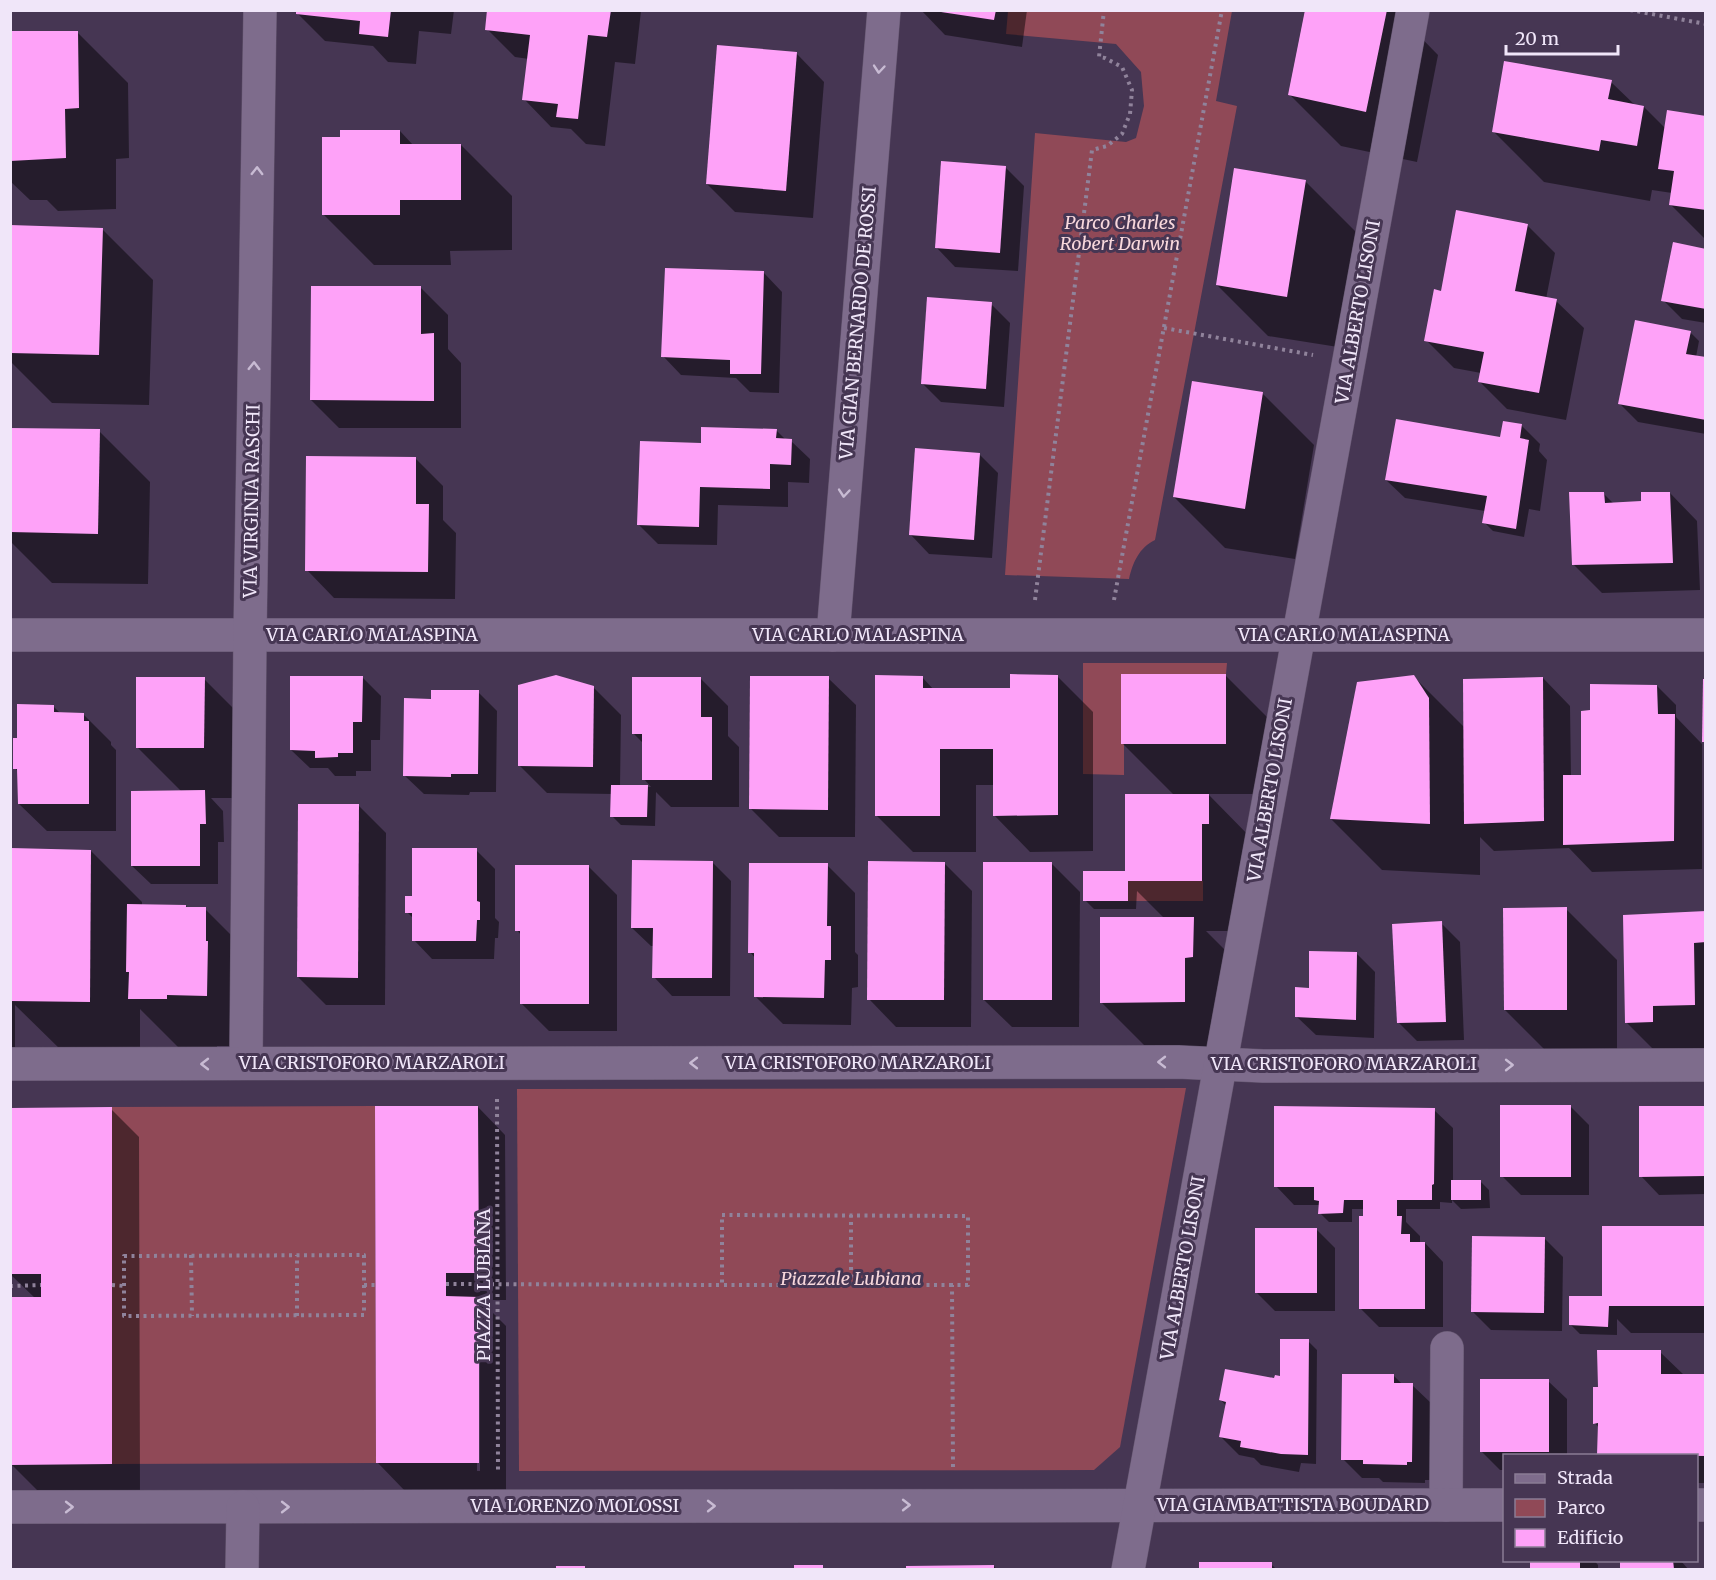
<svg xmlns="http://www.w3.org/2000/svg" width="1716" height="1580" font-family="Merriweather,serif">
  <style>
    .green { fill: #904957 }
    .shadow { fill: #0007; fill-rule: evenodd }
    .building { fill: #fea2f8 }
    .lines { fill: none; stroke-linecap: round; stroke-linejoin: round }
    .street-casing { stroke: #63556e; stroke-width: 34 }
    .path { stroke: #90839b; stroke-width: 4; stroke-dasharray: 3 4.5; stroke-linecap: butt }
    .street { stroke: #7e6c8c; stroke-width: 33 }
    .oneway { stroke: #c8bbd3 }
    .labels { text-anchor: middle; stroke-width: 6; stroke-linejoin: round; paint-order: stroke }
    .park-label { font-size: 18px; font-style: italic; fill: #f8d8dc; stroke: #463653 }
    .street-label { font-size: 18px; fill: #f0e6f9; stroke: #463653 }
  </style>
  <rect width="100%" height="100%" fill="#463653"/>
  <g class="green">
    <path d="M1008,11H1232L1216,101L1237,106L1155,540C1139,548 1133,562 1129,579L1005,575L1035,133L1126,142L1136,138L1144,106L1141,72L1116,44L1006,34Z"/>
    <path d="M1083,663H1227L1226,674H1122L1121,744H1124V775L1083,774Z"/>
    <rect x="1128" y="881" width="75" height="20"/>
    <path d="M1186,1088L1120,1447L1094,1470L519,1471L517,1089Z"/>
    <path d="M375,1106L376,1463L112,1464V1107Z"/>
  </g>
  <g class="shadow">
    <path d="M298,10H454L451,34L419,31L416,64L388,62L373,46L325,41L298,14Z"/>
    <path d="M489,10L641,11L635,64L615,62L605,146L586,144L571,129L551,127L524,99L529,59L515,57L487,29Z"/>
    <path d="M921,10H1027L1022,47L945,35Z"/>
    <path d="M1307,10H1394L1438,55L1417,162L1341,146L1290,95Z"/>
    <path d="M10,32H77L128,83L129,158L116,159V209L58,211L47,200H30L10,181Z"/>
    <path d="M797,54L824,82L813,218L735,212L707,184Z"/>
    <path d="M1611,82L1636,106L1644,107L1666,129L1706,117V240L1670,204L1672,193L1652,190L1650,201L1544,182L1493,131Z"/>
    <path d="M400,131L413,145H461L512,196V250L450,251L451,265H374L323,214L342,138Z"/>
    <path d="M1006,168L1024,186L1018,271L955,267L937,248Z"/>
    <path d="M1305,181L1356,232L1338,347L1268,336L1217,285Z"/>
    <path d="M1527,225L1555,253L1546,299L1556,301L1584,328L1566,420L1507,409L1479,381L1481,373L1454,368L1426,340L1442,293Z"/>
    <path d="M10,226L102,229L153,280L149,405L52,403L10,361Z"/>
    <path d="M1706,250V323L1682,319L1663,300Z"/>
    <path d="M764,273L782,292L779,393L750,392L736,378L681,375L663,356Z"/>
    <path d="M420,287L448,315V349L461,363V428H339L311,400Z"/>
    <path d="M991,304L1010,323L1004,407L941,402L923,384Z"/>
    <path d="M1690,332L1699,341L1696,357L1706,359V434L1638,422L1620,404Z"/>
    <path d="M1263,394L1314,445L1295,559L1225,548L1174,497Z"/>
    <path d="M1521,425L1540,444L1539,451L1547,460L1540,511L1529,509L1524,537L1493,531L1484,522L1485,511L1405,498L1386,480L1502,439Z"/>
    <path d="M10,430L99,431L150,482L148,584L52,583L10,541Z"/>
    <path d="M776,430L786,440L791,441L810,459L809,483L788,482V507L718,505L717,545L658,544L639,525L702,444Z"/>
    <path d="M980,455L998,473L992,558L929,554L911,535Z"/>
    <path d="M415,458L443,486V520L456,533L455,599L334,598L307,570Z"/>
    <path d="M1603,493L1614,504L1642,503L1670,493L1697,521L1700,590L1602,593L1574,565Z"/>
    <path d="M1057,676L1093,712V851L1030,852L994,815V785H976V852H913L876,815L922,677L934,690H1012Z"/>
    <path d="M1226,676L1277,727L1276,794H1208L1259,846L1252,931H1206L1244,969L1236,1053H1152L1101,1002L1164,918L1137,891L1136,909H1094L1085,900L1127,872L1174,795L1123,744Z"/>
    <path d="M362,677L381,696L380,740H371V771H356V776H335L328,768H310L291,750Z"/>
    <path d="M1414,677L1465,728L1543,678L1570,706L1571,776H1582L1591,712L1657,686L1676,705V717L1702,744V869L1592,872L1569,848L1494,851L1480,837V875L1382,870L1331,819Z"/>
    <path d="M828,678L856,705L855,837H779L751,809Z"/>
    <path d="M204,679L255,730L254,798H211L223,811L224,842H218V884H151L132,866L182,792L137,747Z"/>
    <path d="M701,679L728,706V736L739,747V807H671L656,792L655,826L621,825L612,816V794L547,793L519,765L593,687L621,715L620,786L651,787L644,779V744L633,733Z"/>
    <path d="M478,692L497,711L496,792H470L469,795L424,794L405,776L433,700Z"/>
    <path d="M53,706L61,714H83L111,742V745L116,750V831H47L19,804V773L15,768L18,739Z"/>
    <path d="M358,805L386,833L385,1005H326L298,977Z"/>
    <path d="M476,850L495,869V918L499,922L498,938H495L494,959H432L414,940V919L407,912L414,898Z"/>
    <path d="M91,851L142,902V906H186L189,909H205L256,960L257,1046H217V1049H180L140,1009V1053L62,1051L15,1005V1055H10V890L12,891Z"/>
    <path d="M712,862L731,881L730,996H672L654,977V946H651L632,928Z"/>
    <path d="M944,863L972,891L971,1027H896L869,999Z"/>
    <path d="M1052,864L1080,892L1079,1027H1012L984,1000Z"/>
    <path d="M827,865L855,893V952L858,955V987L852,988L851,1025L783,1024L755,996V958L750,952Z"/>
    <path d="M589,867L617,895V1031H549L521,1003V935L517,930Z"/>
    <path d="M1566,909L1617,960V1061H1556L1505,1010Z"/>
    <path d="M1706,913V1056L1677,1073L1626,1022Z"/>
    <path d="M1441,923L1460,942L1464,1040L1417,1041L1398,1022Z"/>
    <path d="M1356,953L1375,972L1374,1038L1316,1035L1297,1017L1310,989Z"/>
    <path d="M1570,1106L1589,1125V1195H1521L1502,1176Z"/>
    <path d="M478,1107L505,1135L506,1300H480L506,1326V1490L405,1491L378,1463ZM477,1323H480V1471H477Z"/>
    <path d="M1706,1107V1194L1659,1195L1641,1176Z"/>
    <path d="M111,1109L139,1137L140,1492H39L11,1464L35,1298L10,1274Z"/>
    <path d="M1434,1110L1453,1128V1182L1480,1181L1489,1190L1490,1208L1461,1209L1452,1200V1203L1440,1202V1209H1406V1222L1420,1236V1243H1425L1443,1262V1327H1379L1360,1308L1364,1209H1352V1222H1329L1320,1213V1205H1294L1276,1186Z"/>
    <path d="M1706,1228V1333H1631L1617,1319V1335L1580,1334L1571,1325L1603,1297Z"/>
    <path d="M1317,1230L1335,1248V1311H1275L1256,1292Z"/>
    <path d="M1544,1238L1563,1257L1562,1331L1491,1330L1472,1311Z"/>
    <path d="M1308,1341L1317,1350L1316,1464L1301,1463L1299,1472L1261,1465L1254,1458L1239,1455L1220,1436L1226,1406L1221,1400L1284,1382Z"/>
    <path d="M1660,1352L1684,1375L1706,1376V1483H1696V1456L1599,1455V1428L1595,1423L1599,1388Z"/>
    <path d="M1394,1376L1402,1384L1412,1385L1431,1403L1430,1480H1425V1483L1383,1482L1379,1478H1362L1343,1459Z"/>
    <path d="M1548,1381L1567,1399V1456H1504V1470H1500L1481,1451Z"/>
    <path d="M1532,1560H1594L1598,1565V1570H1532Z"/>
    <path d="M1621,1560H1680L1689,1570H1621Z"/>
    <path d="M1200,1564H1271L1277,1570H1200Z"/>
    <path d="M994,1566L997,1570H908V1567Z"/>
  </g>
  <g class="building">
    <path d="M296,10H391L388,37L359,34L360,21L296,14Z"/>
    <path d="M487,10H611L607,37L588,35L578,119L556,117L558,104L522,100L530,35L485,30Z"/>
    <path d="M941,10H996L994,20L941,12Z"/>
    <path d="M1305,10H1387L1366,112L1288,95Z"/>
    <path d="M10,31H78L79,108L65,109L66,158L10,161Z"/>
    <path d="M717,45L797,52L786,191L706,184Z"/>
    <path d="M1504,61L1612,80L1608,99L1644,106L1637,146L1601,140L1599,151L1492,132Z"/>
    <path d="M1667,110L1706,116V210L1669,205L1674,171L1658,169Z"/>
    <path d="M340,130H400V144H461V200H400V215H322V137H340Z"/>
    <path d="M941,161L1006,166L1000,253L935,248Z"/>
    <path d="M1234,168L1306,180L1287,297L1216,285Z"/>
    <path d="M1456,210L1528,224L1515,291L1557,299L1539,393L1478,382L1484,352L1424,341L1434,289L1441,291Z"/>
    <path d="M10,225L103,228L99,355L10,353Z"/>
    <path d="M1673,242L1706,249V309L1661,301Z"/>
    <path d="M665,268L764,271L761,374H730V360L661,357Z"/>
    <path d="M311,286H421V334L434,333V401L310,400Z"/>
    <path d="M927,297L992,302L986,389L921,384Z"/>
    <path d="M1635,320L1691,331L1686,354L1706,357V420L1618,404Z"/>
    <path d="M1192,381L1263,392L1245,509L1173,497Z"/>
    <path d="M1396,419L1500,437L1503,421L1522,424L1520,438L1529,440L1516,529L1482,523L1487,496L1385,480Z"/>
    <path d="M701,427L777,429L776,438L792,439L791,465L770,464V489L700,487L699,527L637,525L640,441L701,443Z"/>
    <path d="M10,428L100,429L98,534L10,532Z"/>
    <path d="M915,448L980,453L974,540L909,535Z"/>
    <path d="M306,456L416,457V504H429L428,572L305,571Z"/>
    <path d="M1569,492H1604L1605,503L1641,501V492H1670L1673,563L1572,565Z"/>
    <path d="M1010,674L1058,675V815L993,816V749H940V816H875V675L923,676V688H1010Z"/>
    <rect x="1121" y="674" width="105" height="70"/>
    <path d="M556,675L594,686L593,767L518,766V685Z"/>
    <path d="M1414,675L1429,698L1430,824L1330,819L1357,682Z"/>
    <path d="M290,676H363L362,722H353V753H338V757L315,758V751L290,750Z"/>
    <path d="M750,676H829L828,810L749,809Z"/>
    <path d="M136,677H205L204,748H136Z"/>
    <path d="M632,677H701V717H712V780H642V734H632Z"/>
    <path d="M1543,677L1544,821L1464,824L1463,679Z"/>
    <path d="M1703,679H1706V742H1702Z"/>
    <path d="M1590,684L1657,685L1658,714H1675L1674,841L1563,845V775H1581V711L1590,710Z"/>
    <path d="M431,690H479L478,774H451V777L403,776L404,698L431,699Z"/>
    <path d="M17,704L54,705V712L84,713V721H89V804H18L17,769H13V738H17Z"/>
    <path d="M611,785H648L647,817H610Z"/>
    <path d="M205,790L206,824H200V866H131V791Z"/>
    <path d="M1125,794H1209V824H1202V881H1128V901H1083V871H1125Z"/>
    <path d="M298,804H359L358,978L297,977Z"/>
    <path d="M11,848L91,850L90,1002L10,1001Z"/>
    <path d="M412,848H477V901L480,902V920H477L476,941H412V913H405V896H412Z"/>
    <path d="M632,860L713,861L712,978H652L653,928H631Z"/>
    <path d="M868,861L945,862L944,1000H867Z"/>
    <rect x="983" y="862" width="69" height="138"/>
    <path d="M749,863H828L827,926H831V960H825L824,998L754,997V953H748Z"/>
    <path d="M515,865H589V1004H520V931H515Z"/>
    <path d="M127,904L186,905V907H206V941H208L207,996L167,995V999H128L129,972H126Z"/>
    <path d="M1567,907V1010H1504L1503,908Z"/>
    <path d="M1706,911V942L1694,943L1695,1005L1653,1006V1022L1625,1023L1623,915Z"/>
    <path d="M1100,917H1194L1193,957L1185,958V1002L1100,1003Z"/>
    <path d="M1442,921L1446,1022L1397,1023L1392,924Z"/>
    <path d="M1309,951L1357,952L1356,1020L1295,1017V987L1309,988Z"/>
    <rect x="1500" y="1105" width="71" height="72"/>
    <path d="M375,1106H478L479,1273H446V1296L479,1297V1463H376Z"/>
    <path d="M1274,1106L1435,1108L1434,1184L1432,1185V1200H1397V1216H1402L1401,1234H1410V1242H1425V1309H1359V1216H1363V1200H1344L1343,1213L1318,1214L1319,1201L1314,1200V1187H1274Z"/>
    <path d="M1639,1106H1706V1176L1639,1177Z"/>
    <path d="M112,1107V1464L10,1465V1297H41V1274H10V1108Z"/>
    <rect x="1451" y="1180" width="30" height="20"/>
    <path d="M1602,1226H1706V1306H1609L1608,1327L1569,1325V1296H1602Z"/>
    <rect x="1255" y="1228" width="62" height="65"/>
    <path d="M1472,1236L1545,1237L1544,1313L1471,1312Z"/>
    <path d="M1280,1339H1309L1308,1455L1281,1454L1240,1447L1241,1441L1219,1437L1226,1402L1219,1400L1225,1369L1274,1378L1275,1375L1280,1376Z"/>
    <path d="M1597,1350H1661V1374H1706V1456L1597,1455L1598,1423L1593,1424V1387H1598Z"/>
    <path d="M1342,1374H1394V1383H1413L1412,1462H1407V1465L1363,1464V1460H1341Z"/>
    <rect x="1480" y="1379" width="69" height="73"/>
    <rect x="1530" y="1560" width="50" height="9"/>
    <path d="M1620,1560H1673L1674,1569H1620Z"/>
    <rect x="1199" y="1562" width="73" height="7"/>
    <rect x="794" y="1565" width="29" height="4"/>
    <path d="M994,1565V1569H906V1566Z"/>
    <rect x="556" y="1566" width="29" height="3"/>
  </g>
  <g class="lines">
    <defs>
      <g id="street">
        <path d="M10,635H1706"/>
        <path d="M833,635L884,10"/>
        <path d="M246,1063L250,635L260,10"/>
        <path d="M10,1064L1178,1062L1263,1066L1706,1065"/>
        <path d="M1446,1505L1447,1348"/>
        <path d="M1696,1505H1706"/>
        <path d="M10,1507L1504,1505"/>
        <path d="M242,1570L243,1507"/>
        <path d="M1128,1570L1413,10"/>
      </g>
    </defs>
    <use href="#street" class="street-casing"/>
    <g class="path">
      <path d="M1630,10L1706,24"/>
      <path d="M1164,328L1313,355"/>
      <path d="M1035,600L1092,150L1107,146L1122,134L1130,114L1132,90L1122,67L1105,58L1099,57L1104,10"/>
      <path d="M1114,600L1222,10"/>
      <path d="M497,1099L498,1472"/>
      <path d="M191,1255L192,1316"/>
      <path d="M364,1255V1315L124,1316V1256Z"/>
      <path d="M446,1284L722,1285"/>
      <path d="M112,1285L124,1286"/>
      <path d="M364,1285H376"/>
      <path d="M851,1285V1215"/>
      <path d="M952,1285H722V1215L968,1216V1285H952L953,1469"/>
      <path d="M10,1286L41,1285"/>
      <path d="M297,1316V1255"/>
    </g>
    <use href="#street" class="street"/>
  </g>
  <defs><path id="oneway-chevron" d="M-2-3.5L2.5 0L-2 3.5" fill="none" stroke-width="1.6" stroke-linecap="round" stroke-linejoin="round" transform="scale(1.5)"/></defs>
  <g class="oneway">
    <use href="#oneway-chevron" transform="translate(879 69) rotate(95)"/>
    <use href="#oneway-chevron" transform="translate(257 171) rotate(-89)"/>
    <use href="#oneway-chevron" transform="translate(254 366) rotate(-89)"/>
    <use href="#oneway-chevron" transform="translate(844 493) rotate(95)"/>
    <use href="#oneway-chevron" transform="translate(1162 1062) rotate(180)"/>
    <use href="#oneway-chevron" transform="translate(694 1063) rotate(180)"/>
    <use href="#oneway-chevron" transform="translate(205 1064) rotate(180)"/>
    <use href="#oneway-chevron" transform="translate(1509 1065)"/>
    <use href="#oneway-chevron" transform="translate(906 1505)"/>
    <use href="#oneway-chevron" transform="translate(711 1506)"/>
    <use href="#oneway-chevron" transform="translate(69 1507)"/>
    <use href="#oneway-chevron" transform="translate(285 1507)"/>
  </g>
  <g class="labels">
    <g class="park-label">
      <text x="1120" y="229">Parco Charles<tspan x="1120" dy="21">Robert Darwin</tspan></text>
      <text x="851" y="1285">Piazzale Lubiana</text>
    </g>
    <g class="street-label">
      <text transform="translate(1358 312) rotate(-80)" y="6">VIA ALBERTO LISONI</text>
      <text transform="translate(858 323) rotate(-85)" y="6">VIA GIAN BERNARDO DE ROSSI</text>
      <text transform="translate(252 501) rotate(-89)" y="6">VIA VIRGINIA RASCHI</text>
      <text x="372" y="641">VIA CARLO MALASPINA</text>
      <text x="858" y="641">VIA CARLO MALASPINA</text>
      <text x="1344" y="641">VIA CARLO MALASPINA</text>
      <text transform="translate(1270 790) rotate(-80)" y="6">VIA ALBERTO LISONI</text>
      <text x="372" y="1069">VIA CRISTOFORO MARZAROLI</text>
      <text x="858" y="1069">VIA CRISTOFORO MARZAROLI</text>
      <text x="1344" y="1070">VIA CRISTOFORO MARZAROLI</text>
      <text transform="translate(1183 1268) rotate(-80)" y="6">VIA ALBERTO LISONI</text>
      <text transform="translate(484 1285) rotate(-90)" y="6">PIAZZA LUBIANA</text>
      <text x="1293" y="1511">VIA GIAMBATTISTA BOUDARD</text>
      <text x="575" y="1512">VIA LORENZO MOLOSSI</text>
    </g>
  </g>
  <rect width="1716" height="1580" fill="none" stroke="#f0e6f9" stroke-width="24"/>
  <rect x="1503" y="1454" width="195" height="108" fill="#463653" stroke="#8a7c95" stroke-width="1.5"/>
  <rect x="1515" y="1474" width="30" height="9" fill="#7e6c8c" stroke="#8a7c95" stroke-width="1.5"/>
  <text x="1557" y="1484" font-size="18" fill="#f0e6f9">Strada</text>
  <rect x="1515" y="1499" width="30" height="18" fill="#904957" stroke="#8a7c95" stroke-width="1.5"/>
  <text x="1557" y="1514" font-size="18" fill="#f0e6f9">Parco</text>
  <rect x="1515" y="1529" width="30" height="18" fill="#fea2f8" stroke="#8a7c95" stroke-width="1.5"/>
  <text x="1557" y="1544" font-size="18" fill="#f0e6f9">Edificio</text>
  <path d="M1506 45v9h112v-9" fill="none" stroke="#f0e6f9" stroke-width="3"/>
  <text x="1515" y="45" font-size="18" fill="#f0e6f9" stroke="#463653" stroke-width="4.5" paint-order="stroke">20 m</text>
</svg>
